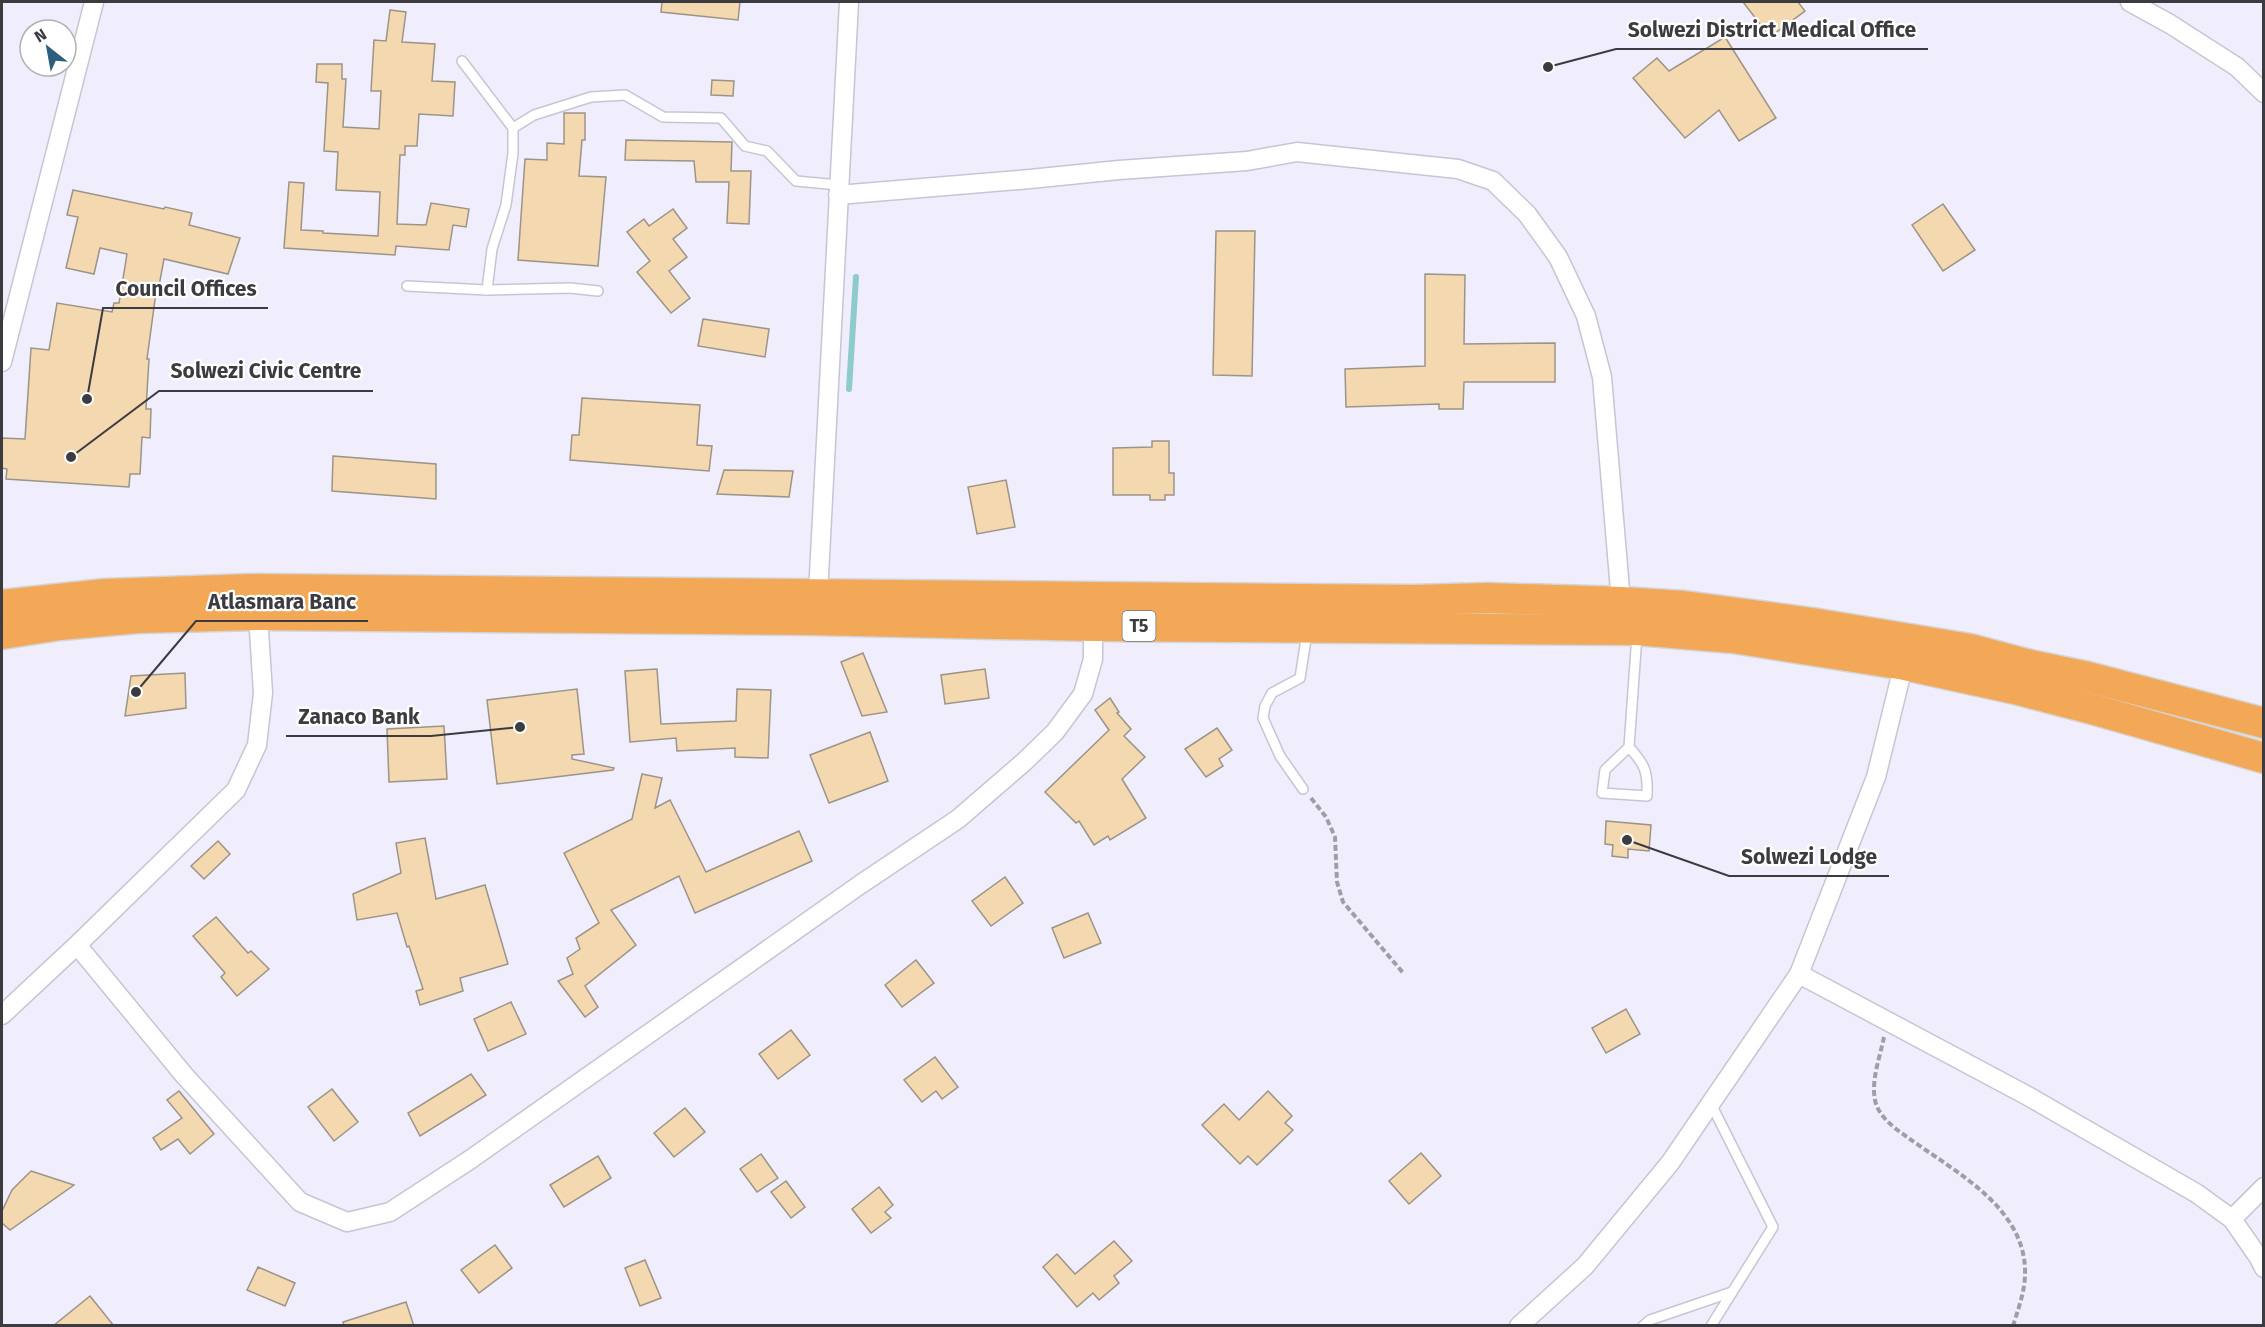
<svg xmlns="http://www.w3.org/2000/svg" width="2265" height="1327" font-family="'Fira Sans',sans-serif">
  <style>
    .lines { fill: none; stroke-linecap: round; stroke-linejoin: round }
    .stream { stroke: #8ecbcd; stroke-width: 6 }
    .building { fill: #f4d8af; stroke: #9c9488; stroke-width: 1.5 }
    .service-casing { stroke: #c7c5d3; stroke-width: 12 }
    .minor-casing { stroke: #c7c5d3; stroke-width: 21 }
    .trunk-casing { stroke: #d4d4d5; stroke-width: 33 }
    .path { stroke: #9f9ea8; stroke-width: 4; stroke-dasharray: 6 3; stroke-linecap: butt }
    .service { stroke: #fff; stroke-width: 9 }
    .minor { stroke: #fff; stroke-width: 18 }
    .trunk { stroke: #f2a857; stroke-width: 30 }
    .labels { text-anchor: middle; stroke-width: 4.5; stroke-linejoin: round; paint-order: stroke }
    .shield { fill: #fff; stroke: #767679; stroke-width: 1.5 }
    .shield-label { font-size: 18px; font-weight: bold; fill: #3b3b40 }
    .leader { fill: none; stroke: #3b3b40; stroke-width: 2 }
    .callout-dot { fill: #3b3b40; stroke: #fff; stroke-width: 2 }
    .callout-label { font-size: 21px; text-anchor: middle; font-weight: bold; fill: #3b3b40; stroke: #fff; stroke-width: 4.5; stroke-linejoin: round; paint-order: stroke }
  </style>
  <rect width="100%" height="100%" fill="#f0eefd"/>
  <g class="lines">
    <path class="stream" d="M849,389L856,277"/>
  </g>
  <g class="building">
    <path d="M662,2H740L738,20L661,12Z"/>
    <path d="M1743,2H1798L1805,11L1770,37Z"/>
    <path d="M390,10L406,12L402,42L435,44L432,81L455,82L453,116L419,114L417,146H405V155H400L397,224L426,225L431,203L469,209L466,227L453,225L449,250L396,246L395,255L284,248L289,182L304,183L301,230L323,231V233L378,236L380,192L336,190L338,152L324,151L328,83L316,82L317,64H342V79H346L343,127L379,129L381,91H371L374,40L386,41Z"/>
    <path d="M1725,37L1776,118L1739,141L1719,110L1685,138L1633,78L1657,58L1669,71Z"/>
    <path d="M712,80L734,81L733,96L711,95Z"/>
    <path d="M564,113H585V140H582L579,176L606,177L598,266L518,260L525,159L547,160V143L564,144Z"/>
    <path d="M626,140L732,142L731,171H751L749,224L727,223L729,182H696L694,161L625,160Z"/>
    <path d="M73,190L164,209L165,207L192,213L189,225L240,238L228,274L164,259L159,286L157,285L147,359H149L146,409H151L150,438L142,437L140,474H130L129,487L6,479L7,469L2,468V438L25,439L31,348L49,350L57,303L112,312L114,303H119L127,254L100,248L94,274L66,268L78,217L67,215Z"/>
    <path d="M1943,204L1975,250L1943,271L1912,225Z"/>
    <path d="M673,209L687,228L673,239L687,257L669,271L690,298L671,313L637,272L650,261L627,232L644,219L649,226Z"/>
    <path d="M1216,231H1255L1252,376L1213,375Z"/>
    <path d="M1425,274L1465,275L1464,344L1555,343V382H1464L1463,409H1439V404L1346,407L1345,369L1425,366Z"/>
    <path d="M703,319L769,329L765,357L698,346Z"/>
    <path d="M582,398L700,405L697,445L712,446L709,471L570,460L572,435H579Z"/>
    <path d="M1152,441H1169V473H1174V495H1165V500H1150V495H1113V448L1152,447Z"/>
    <path d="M333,456L436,464V499L332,491Z"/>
    <path d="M724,470L793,471L789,497L717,494Z"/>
    <path d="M1006,480L1015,527L977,534L968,487Z"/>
    <path d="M863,653L887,712L862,716L841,662Z"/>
    <path d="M657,669L661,724L736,721L737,689L771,690L768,758L735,757V748L677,751L676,738L630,742L625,671Z"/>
    <path d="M985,669L989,698L945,704L941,675Z"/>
    <path d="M185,673L186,708L125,716L131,676Z"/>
    <path d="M577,689L584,754L572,755V759L614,768L613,770L497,784L487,700Z"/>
    <path d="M1110,698L1119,712L1117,713L1131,729L1124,736L1145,757L1122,779L1146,818L1110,840L1108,836L1094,845L1079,821L1076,823L1045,792L1109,730L1095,710Z"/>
    <path d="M444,726L447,779L389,782L387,729Z"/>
    <path d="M1217,728L1232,750L1219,759L1223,766L1206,777L1185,749Z"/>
    <path d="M870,732L888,781L829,803L810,755Z"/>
    <path d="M642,774L662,778L655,808L670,800L706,872L799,831L812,861L695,913L679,876L611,910L636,945L585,986L598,1007L585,1017L558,981L573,974L567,958L580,949L576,938L599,923L564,853L632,819Z"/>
    <path d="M1606,821L1651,825L1649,851L1628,849V858L1612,856L1613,845L1605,844Z"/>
    <path d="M425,838L436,899L485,885L508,964L460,978L463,991L420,1005L416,991L423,989L409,946L407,947L397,913L357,920L353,894L401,873L396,843Z"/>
    <path d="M218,841L230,854L204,879L191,866Z"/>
    <path d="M1005,877L1023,903L991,926L972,901Z"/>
    <path d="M1088,913L1101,943L1064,958L1052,928Z"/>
    <path d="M216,917L248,953L251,951L269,969L237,996L221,977L225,973L193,936Z"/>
    <path d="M916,960L934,983L902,1007L885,985Z"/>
    <path d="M511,1002L526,1034L488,1051L474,1019Z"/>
    <path d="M1626,1009L1640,1034L1606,1053L1592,1028Z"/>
    <path d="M791,1030L810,1055L778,1079L759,1054Z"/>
    <path d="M935,1057L958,1087L942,1099L936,1091L922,1102L904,1080Z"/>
    <path d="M471,1074L486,1095L420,1136L408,1113Z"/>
    <path d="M332,1089L358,1122L334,1141L308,1107Z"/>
    <path d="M179,1091L214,1134L190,1154L178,1139L161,1150L153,1138L182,1118L167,1100Z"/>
    <path d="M1268,1091L1292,1116L1285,1123L1293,1130L1257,1165L1248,1156L1240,1164L1202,1125L1224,1104L1239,1120Z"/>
    <path d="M685,1108L705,1132L674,1157L654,1133Z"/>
    <path d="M1421,1153L1441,1176L1409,1204L1389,1181Z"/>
    <path d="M761,1154L778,1178L757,1192L740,1169Z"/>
    <path d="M598,1156L611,1178L564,1207L550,1185Z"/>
    <path d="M31,1171L74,1185L10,1230L2,1223V1211L12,1190Z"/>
    <path d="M786,1181L805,1207L791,1218L771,1192Z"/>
    <path d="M879,1187L893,1205L885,1212L891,1218L871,1233L852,1209Z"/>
    <path d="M1114,1241L1132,1261L1114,1276L1119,1283L1099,1300L1093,1293L1077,1307L1043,1267L1057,1254L1075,1274Z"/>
    <path d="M495,1245L512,1268L479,1293L461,1270Z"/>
    <path d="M645,1260L661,1298L640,1306L625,1268Z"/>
    <path d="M258,1267L295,1283L285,1306L247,1290Z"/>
    <path d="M90,1296L114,1326H53Z"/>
    <path d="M406,1302L414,1326H344L343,1322Z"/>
  </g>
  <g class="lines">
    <defs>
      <g id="service">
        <path d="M462,61L513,128V153L506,205L492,249L487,290"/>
        <path d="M513,128L534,115L591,97L625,95L663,117L721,118L745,146L767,151L796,181L839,185"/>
        <path d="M407,286L487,290L570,288L598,291"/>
        <path d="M1629,747C1645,765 1648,771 1647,796L1602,793L1605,770L1629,747L1637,635"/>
        <path d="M1303,789L1280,756L1263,718L1265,706L1272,693L1300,678L1307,633"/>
        <path d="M1711,1104L1773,1227L1711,1326"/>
        <path d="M1643,1326L1650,1320L1732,1292"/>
      </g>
      <g id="minor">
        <path d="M2130,2L2170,24L2237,67L2264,93"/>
        <path d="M838,195L1030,179L1119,170L1247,161L1297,152L1458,169L1493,181L1527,214L1558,257L1586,316L1602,377L1621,602"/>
        <path d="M2,362L94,2"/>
        <path d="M818,594L849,2"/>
        <path d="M77,945L184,1075L300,1202L347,1222L390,1212L471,1159L861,884L958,819L1024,762L1055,732L1083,694L1093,659V626"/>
        <path d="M1799,974L2026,1095L2196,1193L2232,1219L2259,1258L2264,1268"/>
        <path d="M2,1015L77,945L236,790L257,745L263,693L258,615"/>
        <path d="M2232,1219L2264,1187"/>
        <path d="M1519,1326L1585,1266L1670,1163L1799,974L1876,777L1906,655"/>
      </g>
      <g id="trunk">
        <path d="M2,605L105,594L253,589L1414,600L1487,598L1621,602L1684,606L1812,623L1970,649L2026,664L2088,677L2264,723"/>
        <path d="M2,634L60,625L138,618L258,615L812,620L1093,626L1637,630L1733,638L1905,665L2015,689L2092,709L2264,758"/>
      </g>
    </defs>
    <use href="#service" class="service-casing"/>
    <use href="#minor" class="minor-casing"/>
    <use href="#trunk" class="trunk-casing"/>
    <g class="path">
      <path d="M1311,798L1326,817L1335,837L1337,882L1343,902L1404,974"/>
      <path d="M1884,1037C1880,1057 1871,1080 1875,1100C1878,1116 1894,1128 1907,1137C1958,1174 2035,1212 2024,1286C2022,1299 2017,1313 2013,1326"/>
    </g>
    <use href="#service" class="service"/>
    <use href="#minor" class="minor"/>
    <use href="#trunk" class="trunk"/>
  </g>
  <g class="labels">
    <rect class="shield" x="1122.5" y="611" width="33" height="30" rx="4.5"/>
    <g class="shield-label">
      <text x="1139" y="632">T5</text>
    </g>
  </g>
  <path class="leader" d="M1548 67L1616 49H1928M87 399L103 308H268M71 457L159 391H373M136 692L196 621H368M520 727L431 736H286M1627 840L1729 876H1889"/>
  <g class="callout-dot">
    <circle cx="1548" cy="67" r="6"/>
    <circle cx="87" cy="399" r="6"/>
    <circle cx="71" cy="457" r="6"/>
    <circle cx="136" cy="692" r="6"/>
    <circle cx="520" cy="727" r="6"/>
    <circle cx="1627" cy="840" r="6"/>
  </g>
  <g class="callout-label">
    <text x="1772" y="37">Solwezi District Medical Office</text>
    <text x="186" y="296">Council Offices</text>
    <text x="266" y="378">Solwezi Civic Centre</text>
    <text x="282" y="609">Atlasmara Banc</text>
    <text x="359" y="724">Zanaco Bank</text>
    <text x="1809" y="864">Solwezi Lodge</text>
  </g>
  <rect width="2265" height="1327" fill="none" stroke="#3b3b40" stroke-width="6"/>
  <g transform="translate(48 48) rotate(329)"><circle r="28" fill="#ffffff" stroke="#b1b1b3" stroke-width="1.5"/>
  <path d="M0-4.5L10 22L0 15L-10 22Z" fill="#2b5f7b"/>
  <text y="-9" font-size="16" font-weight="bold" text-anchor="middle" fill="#3b3b40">N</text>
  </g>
</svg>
